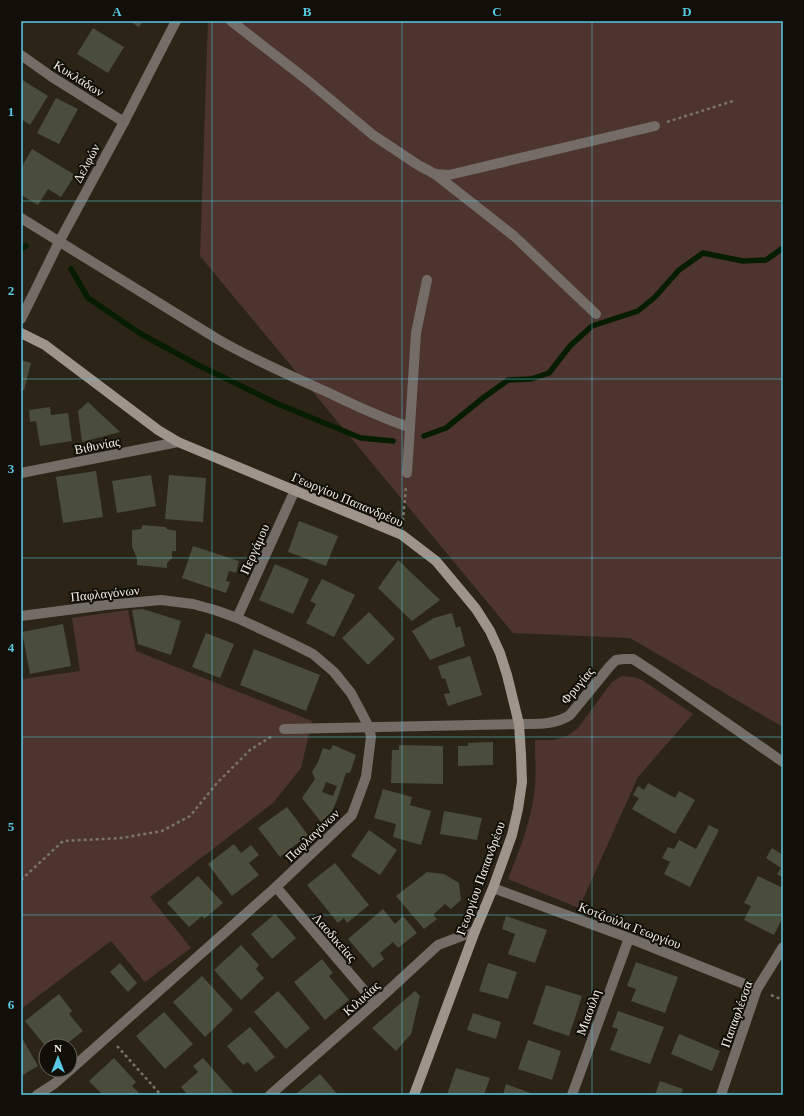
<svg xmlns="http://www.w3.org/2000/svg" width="804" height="1116" font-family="'Times New Roman',serif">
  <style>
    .green { fill: #4d342e }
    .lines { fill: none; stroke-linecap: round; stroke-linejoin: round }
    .stream { stroke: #071d01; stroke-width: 5.5 }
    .building { fill: #4a4c3c; fill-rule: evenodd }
    .path { stroke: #797467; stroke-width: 2.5; stroke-dasharray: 3 3; stroke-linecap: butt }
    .street { stroke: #736c67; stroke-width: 10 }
    .secondary { stroke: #9f948c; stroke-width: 10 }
    .grid { fill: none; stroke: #58c9e3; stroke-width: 1; stroke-opacity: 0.55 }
    .labels { text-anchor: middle; stroke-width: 4; stroke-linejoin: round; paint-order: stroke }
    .street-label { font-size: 13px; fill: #f0ece3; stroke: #120f09 }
    .neatline { fill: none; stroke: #58c9e3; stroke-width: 1.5 }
    .grid-label { font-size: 13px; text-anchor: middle; font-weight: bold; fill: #58c9e3 }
  </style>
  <rect width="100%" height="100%" fill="#2c2517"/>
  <g class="green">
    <path d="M208,21H783V727L630,638L513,633L200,256Z"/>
    <path d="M128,610L136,651L312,721L301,768L273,803L150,897L191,948L145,982L111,941L21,1009V677L22,679L80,671L72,618Z"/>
    <path d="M622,676L633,677L642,680L693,714L638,777L579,908L508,879C518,854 528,829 533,802C537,782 535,761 535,740H554L567,736L578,728L612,682Z"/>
  </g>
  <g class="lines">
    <g class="stream">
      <path d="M21,249L26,246"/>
      <path d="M71,269L88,298L141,334L198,365L278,404L361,438L393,441"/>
      <path d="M424,436L446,428L483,398L508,380L531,379L549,373L570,346L592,326L638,311L655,297L679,270L703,253L743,261L766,260L783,248"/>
    </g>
  </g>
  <g class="building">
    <path d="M129,21H143L139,27Z"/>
    <path d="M93,28L124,47L108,73L77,54Z"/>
    <path d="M21,79L48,96L30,125L21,119Z"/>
    <path d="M56,98L78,109L59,144L37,133Z"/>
    <path d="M32,149L75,175L61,197L48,189L38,205L21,195V168Z"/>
    <path d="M21,360L31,363L24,390H21Z"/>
    <path d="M88,402L120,432L82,442L78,411Z"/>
    <path d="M50,407L51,415L68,413L72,441L40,446L36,421L30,422L29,410Z"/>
    <path d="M96,471L103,517L63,523L56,477Z"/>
    <path d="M151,475L156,506L117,513L112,481Z"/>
    <path d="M169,475L206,478L203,522L165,519Z"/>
    <path d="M299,521L338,536L326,566L288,552Z"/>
    <path d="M143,525L165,527L167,529L176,531V551H172V558L167,563V568L137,565V558L132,547V530L141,529Z"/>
    <path d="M193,546L239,561L236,573L229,571L226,581L230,582L226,593L182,578Z"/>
    <path d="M398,560L440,600L412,621L378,588Z"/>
    <path d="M275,564L309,579L293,614L259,600Z"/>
    <path d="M322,579L355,595L334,637L306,623L316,604L310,601Z"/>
    <path d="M143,609L181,621L171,655L138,644L132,610Z"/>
    <path d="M369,612L395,639L368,665L342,638Z"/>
    <path d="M452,613L456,628L460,626L465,646L430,660L412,631L434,618Z"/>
    <path d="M63,624L71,666L30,674L22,632Z"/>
    <path d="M206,633L234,644L220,678L192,667Z"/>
    <path d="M254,649L320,675L306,711L240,685Z"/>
    <path d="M470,656L482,695L448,706L444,694L450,693L445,678L442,679L438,666Z"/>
    <path d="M493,742V765L458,766V746H468V743Z"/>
    <path d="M333,745L356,755L350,773H346L337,800L325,827L302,798L315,779L312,772L318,762L323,748L330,750ZM326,782L337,786L333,796L322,792Z"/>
    <path d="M399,745L443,746V784L391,783L392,750H399Z"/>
    <path d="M648,783L675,798L679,791L695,800L675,834L632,809L639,798L633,795L638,786L644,790Z"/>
    <path d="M383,789L412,797L410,805L431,811L421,845L393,837L396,824L374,818Z"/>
    <path d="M287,807L308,835L280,857L258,828Z"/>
    <path d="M444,811L482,818L477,840L440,834Z"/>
    <path d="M709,825L719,830L690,887L664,874L670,862L662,858L668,847L674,849L679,840L696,849Z"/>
    <path d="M369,830L397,850L380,875L351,856Z"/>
    <path d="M234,844L241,853L251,845L259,855L249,863L259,875L232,896L208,864Z"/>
    <path d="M772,848L783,855V878L777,874L781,868L766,858Z"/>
    <path d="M335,863L369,905L347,923L344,918L338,923L307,885Z"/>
    <path d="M427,872L444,874L459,883L461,900L451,909L445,904L433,915L437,919L424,929L396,896Z"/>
    <path d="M198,876L223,903L204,919L202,916L189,927L167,903Z"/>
    <path d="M758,876L783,888V917L774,935L744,920L751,906L744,903Z"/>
    <path d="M383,909L395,924L403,916L417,933L398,948L393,942L380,953L384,959L373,968L348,939Z"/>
    <path d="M275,914L296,938L272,959L251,934Z"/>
    <path d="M506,916L547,930L535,963L508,954L515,934L502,929Z"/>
    <path d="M241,945L259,965L256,969L264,978L241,1000L214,970Z"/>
    <path d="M322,959L333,973L329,976L349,1000L325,1020L294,982Z"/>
    <path d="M636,962L678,977L665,1013L631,1001L636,989L627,986Z"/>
    <path d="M120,963L137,983L128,992L110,972Z"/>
    <path d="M488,963L517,972L508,999L479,991Z"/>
    <path d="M202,976L233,1010L205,1037L173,1002Z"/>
    <path d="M546,985L582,996L569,1036L533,1024Z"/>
    <path d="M278,991L310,1028L286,1049L254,1012Z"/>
    <path d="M415,991L420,996L411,1034L396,1051L372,1028Z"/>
    <path d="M59,994L72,1011L69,1014L83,1031L64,1046H46V1047L25,1021Z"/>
    <path d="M618,1011L664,1027L650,1064L610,1050L618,1029L612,1027Z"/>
    <path d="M164,1012L193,1044L165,1069L136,1036Z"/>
    <path d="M473,1013L501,1022L496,1039L467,1030Z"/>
    <path d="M250,1027L275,1057L256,1072L248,1062L243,1065L227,1046Z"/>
    <path d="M679,1034L720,1051L712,1071L671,1054Z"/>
    <path d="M21,1038H22L38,1066L21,1076Z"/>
    <path d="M528,1040L561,1051L552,1080L518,1069Z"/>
    <path d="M114,1058L136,1082L132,1086L141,1095H103L89,1081Z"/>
    <path d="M203,1058L233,1092L230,1095H188L181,1087L198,1072L193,1066Z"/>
    <path d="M456,1068L490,1078L484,1095H447Z"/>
    <path d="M320,1074L338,1095H295Z"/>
    <path d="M660,1081L683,1089L681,1095H655Z"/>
    <path d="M506,1084L536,1095H503Z"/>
  </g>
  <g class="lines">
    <g class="path">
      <path d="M667,122L733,101"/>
      <path d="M403,521L406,486"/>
      <path d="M21,880L63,841L122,838L162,831L190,816L217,783L250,750L272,736"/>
      <path d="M771,995L783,1000"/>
      <path d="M117,1046L161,1095"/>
    </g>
    <g class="street">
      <path d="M231,21L307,80L373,135L418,165L435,174L449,175L655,126"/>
      <path d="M21,55L52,77L124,122"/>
      <path d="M435,174L514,236L596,314"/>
      <path d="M21,218L219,340C254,360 291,376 327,392C354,405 381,418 409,427"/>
      <path d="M21,319L59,242L124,122L176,21"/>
      <path d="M21,473L178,442"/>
      <path d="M407,473L416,333L427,280"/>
      <path d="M21,616L106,605L161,600L193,604L215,610L237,618L291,643L313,654L334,672L351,693L369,727L371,737L366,777L352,815L276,887L70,1070"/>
      <path d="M237,618L295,490"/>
      <path d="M284,729L519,724C537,724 555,725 570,715L610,666L616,660L624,659H633L656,674L783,762"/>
      <path d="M276,887L375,1003"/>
      <path d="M493,888L629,938L757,989"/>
      <path d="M37,1095L54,1084L70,1070"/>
      <path d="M270,1095L375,1003L438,945L475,931"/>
      <path d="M572,1095L629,938"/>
      <path d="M721,1095L757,989L783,947"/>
    </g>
    <path class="secondary" d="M21,333L45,345L158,430L178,442L402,535L436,561L462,592L476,609L490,631L500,653L507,675L519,724L521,754L522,782L518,809L512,835L493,888L475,931L414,1095"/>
  </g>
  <path class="grid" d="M212,21V1095M402,21V1095M592,21V1095M21,201H783M21,379H783M21,558H783M21,737H783M21,915H783"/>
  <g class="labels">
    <g class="street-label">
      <text transform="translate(79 78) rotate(32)" y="5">Κυκλάδων</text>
      <text transform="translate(86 163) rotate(-62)" y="5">Δελφών</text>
      <text transform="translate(97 445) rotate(-11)" y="5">Βιθυνίας</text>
      <text transform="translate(348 499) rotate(23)" y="5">Γεωργίου Παπανδρέου</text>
      <text transform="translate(254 549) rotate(-66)" y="5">Περγάμου</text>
      <text transform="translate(105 593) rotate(-6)" y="5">Παφλαγόνων</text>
      <text transform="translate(577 685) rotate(-50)" y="5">Φρυγίας</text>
      <text transform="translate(312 835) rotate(-44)" y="5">Παφλαγόνων</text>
      <text transform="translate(480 878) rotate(-70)" y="5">Γεωργίου Παπανδρέου</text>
      <text transform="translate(630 925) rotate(21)" y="5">Κοτζιούλα Γεωργίου</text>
      <text transform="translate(335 937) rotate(49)" y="5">Λαοδικείας</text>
      <text transform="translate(361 998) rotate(-42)" y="5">Κιλικίας</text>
      <text transform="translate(588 1012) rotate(-70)" y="5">Μιαούλη</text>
      <text transform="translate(736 1014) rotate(-70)" y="5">Παπαφλέσσα</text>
    </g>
  </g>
  <rect width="804" height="1116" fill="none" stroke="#120f09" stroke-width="44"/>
  <g transform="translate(58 1058)"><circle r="19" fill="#120f09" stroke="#6b6760"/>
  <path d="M0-3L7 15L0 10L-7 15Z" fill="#58c9e3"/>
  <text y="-6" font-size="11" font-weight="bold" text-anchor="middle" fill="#f0ece3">N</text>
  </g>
  <rect x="22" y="22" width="760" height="1072" class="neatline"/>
  <g class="grid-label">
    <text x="117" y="16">A</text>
    <text x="307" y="16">B</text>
    <text x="497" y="16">C</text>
    <text x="687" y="16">D</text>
    <text x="11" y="116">1</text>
    <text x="11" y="295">2</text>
    <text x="11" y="473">3</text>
    <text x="11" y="652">4</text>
    <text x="11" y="831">5</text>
    <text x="11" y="1009">6</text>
  </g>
</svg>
